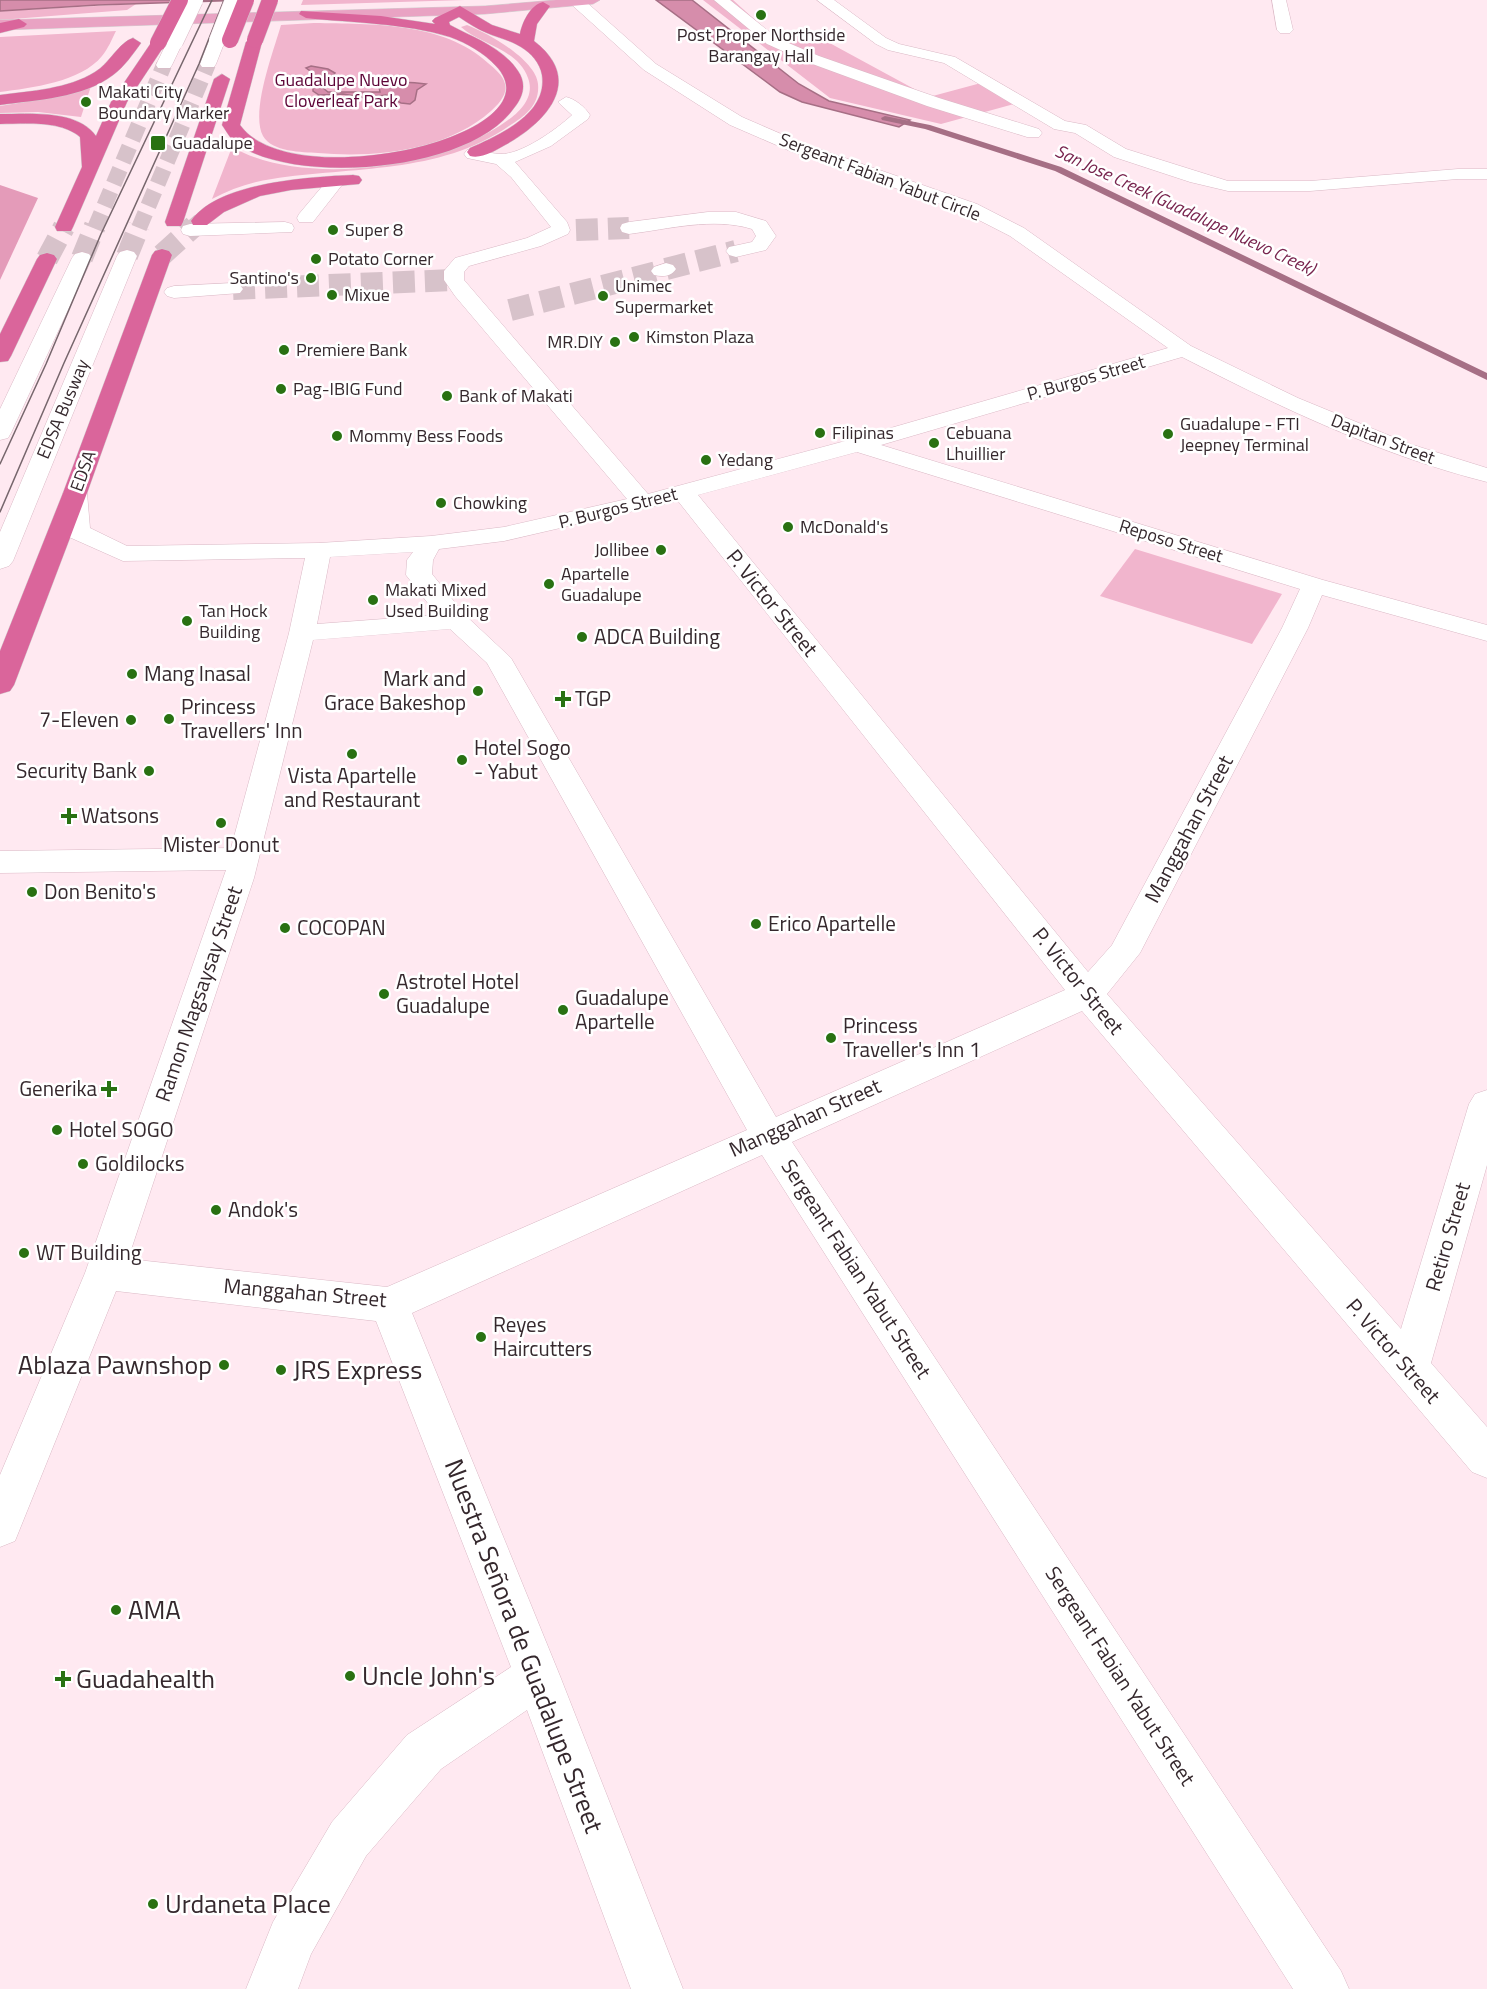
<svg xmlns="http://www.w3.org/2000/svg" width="1487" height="1989" font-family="'Titillium Web',sans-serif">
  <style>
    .green { fill: #f1b5cd }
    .forest { fill: #e49bb9 }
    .water { fill: #d68dab; stroke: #a66f85; stroke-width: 1.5 }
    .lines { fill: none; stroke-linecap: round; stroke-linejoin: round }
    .stream { fill: #a66f85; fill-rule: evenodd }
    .minor-tunnel-far1 { stroke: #d7c2ca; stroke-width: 16; stroke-dasharray: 16 8; stroke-linecap: butt }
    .minor-tunnel { stroke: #d7c2ca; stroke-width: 22; stroke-dasharray: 22 10; stroke-linecap: butt }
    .highway-tunnel-far1 { stroke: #d7c2ca; stroke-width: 16; stroke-dasharray: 16 8; stroke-linecap: butt }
    .highway-tunnel { stroke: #d7c2ca; stroke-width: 22; stroke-dasharray: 22 10; stroke-linecap: butt }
    .minor-casing { stroke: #dab8c5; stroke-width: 1 }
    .major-casing { stroke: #d3d0d1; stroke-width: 1 }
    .highway-casing { stroke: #d3d0d1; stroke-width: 1 }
    .minor { fill: #fff; fill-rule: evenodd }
    .major { fill: #e9a3c3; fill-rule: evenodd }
    .highway { fill: #da659b; fill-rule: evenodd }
    .tram { stroke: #76666c; stroke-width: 1.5 }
    .minor-bridge-casing { stroke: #dab8c5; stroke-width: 17; stroke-linecap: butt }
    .highway-bridge-casing { stroke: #d3d0d1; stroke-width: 17; stroke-linecap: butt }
    .minor-bridge { stroke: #fff; stroke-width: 16 }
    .highway-bridge { stroke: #da659b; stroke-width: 16 }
    .poi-dot { fill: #297112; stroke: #fff; stroke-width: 2 }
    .labels { text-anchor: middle; stroke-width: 5; stroke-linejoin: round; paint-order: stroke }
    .far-poi-label { font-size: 18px; fill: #35282d; stroke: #fff; text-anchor: start }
    .far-park-label { font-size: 18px; fill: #5c0336; stroke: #fff }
    .far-street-label { font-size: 18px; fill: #35282d; stroke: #fff }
    .far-water-label { font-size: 18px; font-style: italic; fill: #78244e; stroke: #fff }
    .street-label { font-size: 21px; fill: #35282d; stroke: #fff }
    .poi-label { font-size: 21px; fill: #35282d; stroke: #fff; text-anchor: start }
    .near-poi-label { font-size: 26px; fill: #35282d; stroke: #fff; text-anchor: start }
    .near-street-label { font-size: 26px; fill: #35282d; stroke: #fff }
  </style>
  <rect width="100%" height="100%" fill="#ffe9f1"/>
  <g class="green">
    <path d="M303,0H465L301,5Z"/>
    <path d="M703,0H733L774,37L813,34L929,97L981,83L1014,104L941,124L830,98Z"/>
    <path d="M136,4L127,10L0,20V11Z"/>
    <path d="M314,23C371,24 444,22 488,63C495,69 503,75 505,84C508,94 498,105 491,111C446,151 375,158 318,153C302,152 272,152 263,136C250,112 274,50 281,25Z"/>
    <path d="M467,25C488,33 536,60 538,84C540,105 525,116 509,126C438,175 353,166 272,179C251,182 231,189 212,199L232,147C303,188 444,168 508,120C521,111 535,96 528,78C518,49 481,45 461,27Z"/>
    <path d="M116,31C112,39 108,49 102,56C81,82 31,88 0,92V37Z"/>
    <path d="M91,86L81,117L38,112L0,113V106L49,98Z"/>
    <path d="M1135,549L1282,594L1252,644L1100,596Z"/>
  </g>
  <path class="forest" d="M0,185L38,198L0,280Z"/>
  <g class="water">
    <path d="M0,0H247L98,5L0,11Z"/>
    <path d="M656,0H692L799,84L829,101L910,120L899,127L802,102L780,92Z"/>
    <path d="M311,66L328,69L335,73L323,88L328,92H380L379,87C391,81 412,82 426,84L417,90L415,100L410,104L401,103L386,95L365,98L343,94L319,95L313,91V73L306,68Z"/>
  </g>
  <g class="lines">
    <path class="stream" d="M885,116L930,125L1061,167L1487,373V380L1055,171L925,129L882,120L881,118Z"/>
    <g class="minor-tunnel-far1">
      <path d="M95,228L164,65"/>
      <path d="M139,228L208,64"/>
    </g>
    <g class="minor-tunnel">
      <path d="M576,230L629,228"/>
      <path d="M127,256L139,226"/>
      <path d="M82,258L95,226"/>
      <path d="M666,269L736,251"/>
      <path d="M233,289L454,280"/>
      <path d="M510,310L661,271"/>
    </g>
    <path class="highway-tunnel-far1" d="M192,228L200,221"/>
    <g class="highway-tunnel">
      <path d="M162,255L194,226"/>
      <path d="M47,259L64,227"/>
    </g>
    <defs>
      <g id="minor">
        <path d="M571,0H584L656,64L742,117L802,143L977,204L1024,228L1191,346L1298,398L1410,444L1487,468V482C1380,455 1280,407 1182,357L881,445L1323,580L1487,625V641L1322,595L1308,628L1140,953L1107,994L1401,1329L1469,1104L1475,1094L1487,1090V1165L1431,1363L1487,1427V1478L1472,1472L1082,1011L792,1142L1341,1971L1349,1989H1293L762,1155L412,1313L560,1676L683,1989H631L527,1710L441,1769L366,1856L311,1954L298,1989H246L273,1922L332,1822L407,1735L511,1667L376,1321L116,1291L15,1541L0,1547V1475L85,1273L226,870L0,873V851L231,848L289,633L305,558L123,561L69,537L66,532L63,493L67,488L75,486L83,488L87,493L90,528L127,546L319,543L431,536L504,527L627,499L455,296L444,280V271L455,258L527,238L551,227L511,177L496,164L467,158L464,154L467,150C478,147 489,154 500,154C521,155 557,129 572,115L558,102L566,97C575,99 585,107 590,115L588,119L551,146L515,162L567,222L570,230L568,234L541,246L469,266L464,272V280L648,494L849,440L1168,348L1010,236L963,212L790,151L730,125L644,70L572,5ZM857,452L1300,589L1282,628L1112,945L1088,972L698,495ZM678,501L1065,990L776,1117L511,658L465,615L432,574L433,560L439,549L504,541ZM413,552L407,560L406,575L437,615L317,624L330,557ZM450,629L487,663L747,1130L387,1287L128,1259L254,878L313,640Z"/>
        <path d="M714,0H730L777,38L819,56L939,98L1039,129L1042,133L1039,137H1027L927,106L807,62L767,44Z"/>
        <path d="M817,0H834L886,38L899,44L955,57L1065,121L1086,125L1126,149L1228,181H1310L1458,169H1487V179H1458L1310,191H1228L1190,182L1114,157L1075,133L1054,129L944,63L888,50L876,44Z"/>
        <path d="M1272,0H1286L1293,30L1290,33H1280L1277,30Z"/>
        <path d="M217,36L225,41L216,64L214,67H202L200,64L209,41Z"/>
        <path d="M175,37L183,42L172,65L170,68H158L156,65L167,42Z"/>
        <path d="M336,176L342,177L345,181L342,185L313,222H299L297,218L299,214L330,177Z"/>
        <path d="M708,212H736L766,221L776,236L766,250L736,257L729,255L726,251L729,247L752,242L756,236L752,229C713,217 669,229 629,234L622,232L620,228L622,224L629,222Z"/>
        <path d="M285,222L292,224L294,228L292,232L190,236L183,234L181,230L183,226L190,224Z"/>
        <path d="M127,250L134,252L137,256L13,561L9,566L0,569V532L117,256L120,252Z"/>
        <path d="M82,252L89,254L92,258L11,433L8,438L0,440V409L72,258L75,254Z"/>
        <path d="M666,263L673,265L676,269C671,277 662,277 654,275L651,271L654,267Z"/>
        <path d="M233,283L240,285L243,289L240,293L174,298L167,296L164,292L167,288L174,286Z"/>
      </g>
      <path id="major" d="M556,0H600L593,4L485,14L0,30V20L485,6Z"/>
      <g id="highway">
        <path d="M543,2L550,6L537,24L534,41C585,80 547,122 505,145C494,151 482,159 470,156L467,152L470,148C499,135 548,114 542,75C540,63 531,53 521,47C510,40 498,38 487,33C477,29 468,23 459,17L449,22L450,25C474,38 502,47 518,71C527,84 523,97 514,108C470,171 302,185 240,146C232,142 227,132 222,125L246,42L254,37L262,42L240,125C291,197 562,136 496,66C484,53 467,43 450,37C404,23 354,23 306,18L299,14L301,11L381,16L435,24L432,21L435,18L460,6L492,25L520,34C522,23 530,5 543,2Z"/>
        <path d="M19,19L27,24L24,27L0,33V23Z"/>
        <path d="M133,38L141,43C133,54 124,67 113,75C83,98 36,100 0,105V95C31,91 68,89 95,72C109,64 119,42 133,38Z"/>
        <path d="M158,38L166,43L127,102L73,227L71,231H57L55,227L82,167L80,137C60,120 25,124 0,124V114C29,114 77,109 96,136L111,102L153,40Z"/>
        <path d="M222,74L230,79L183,222L181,226H167L165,222L214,79Z"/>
        <path d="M353,175L359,176L362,180L359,184L291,190L260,196L224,212L207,225H193L191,221C217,182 310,177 353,175Z"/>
        <path d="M162,249L169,251L172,255L87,493L14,685L10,691L0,694V651L63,493L152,255L155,251Z"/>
        <path d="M47,253L54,255L57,259L11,356L8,361L0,362V334L37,259L40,255Z"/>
      </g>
    </defs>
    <use href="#minor" class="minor-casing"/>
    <use href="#major" class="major-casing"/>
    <use href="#highway" class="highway-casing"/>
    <use href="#minor" class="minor"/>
    <use href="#major" class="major"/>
    <use href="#highway" class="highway"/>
    <g class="tram">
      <path d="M0,464L46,364L101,234L212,0"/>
      <path d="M0,512L64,363L199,64L224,0"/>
    </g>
    <defs>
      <g id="minor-bridge">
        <path d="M217,41L233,0"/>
        <path d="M175,42L195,0"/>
      </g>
      <g id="highway-bridge">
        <path d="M230,40L246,0"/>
        <path d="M255,40L270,0"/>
        <path d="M158,43L180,0"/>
      </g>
    </defs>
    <use href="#minor-bridge" class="minor-bridge-casing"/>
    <use href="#highway-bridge" class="highway-bridge-casing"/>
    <use href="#minor-bridge" class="minor-bridge"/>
    <use href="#highway-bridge" class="highway-bridge"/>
  </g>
  <g class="poi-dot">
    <circle cx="761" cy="15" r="6"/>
    <circle cx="86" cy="102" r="6"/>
    <rect x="150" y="135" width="16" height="16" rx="3"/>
    <circle cx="333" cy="230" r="6"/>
    <circle cx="316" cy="259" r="6"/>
    <circle cx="311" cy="278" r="6"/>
    <circle cx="332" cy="295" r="6"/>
    <circle cx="603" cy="296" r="6"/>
    <circle cx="634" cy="337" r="6"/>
    <circle cx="615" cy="342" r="6"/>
    <circle cx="284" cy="350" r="6"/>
    <circle cx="281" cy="389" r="6"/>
    <circle cx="447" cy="396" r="6"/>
    <circle cx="820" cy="433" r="6"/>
    <circle cx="1168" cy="434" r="6"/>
    <circle cx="337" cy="436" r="6"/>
    <circle cx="934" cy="443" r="6"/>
    <circle cx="706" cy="460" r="6"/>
    <circle cx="441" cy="503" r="6"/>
    <circle cx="788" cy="527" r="6"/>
    <circle cx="661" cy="550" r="6"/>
    <circle cx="549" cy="584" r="6"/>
    <circle cx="373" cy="600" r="6"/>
    <circle cx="187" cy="621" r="6"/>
    <circle cx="582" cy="637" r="6"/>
    <circle cx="132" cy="674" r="6"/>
    <circle cx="478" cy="691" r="6"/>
    <path d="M560 690h6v6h6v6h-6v6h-6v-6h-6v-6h6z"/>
    <circle cx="169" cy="719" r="6"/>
    <circle cx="131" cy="720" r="6"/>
    <circle cx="352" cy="754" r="6"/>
    <circle cx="462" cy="760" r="6"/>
    <circle cx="149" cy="771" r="6"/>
    <path d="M66 807h6v6h6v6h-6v6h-6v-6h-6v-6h6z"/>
    <circle cx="221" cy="823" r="6"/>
    <circle cx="32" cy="892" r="6"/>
    <circle cx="756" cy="924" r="6"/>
    <circle cx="285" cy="928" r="6"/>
    <circle cx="384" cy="994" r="6"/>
    <circle cx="563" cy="1010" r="6"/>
    <circle cx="831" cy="1038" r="6"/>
    <path d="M106 1080h6v6h6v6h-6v6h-6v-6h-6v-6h6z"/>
    <circle cx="57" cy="1130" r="6"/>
    <circle cx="83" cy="1164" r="6"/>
    <circle cx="216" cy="1210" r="6"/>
    <circle cx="24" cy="1253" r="6"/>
    <circle cx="481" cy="1337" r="6"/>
    <circle cx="224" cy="1365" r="6"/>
    <circle cx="281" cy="1370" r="6"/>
    <circle cx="116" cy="1610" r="6"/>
    <circle cx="350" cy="1676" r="6"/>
    <path d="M60 1670h6v6h6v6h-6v6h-6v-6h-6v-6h6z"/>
    <circle cx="153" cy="1904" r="6"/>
  </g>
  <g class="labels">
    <g class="far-poi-label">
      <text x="761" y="41" text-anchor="middle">Post Proper Northside<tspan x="761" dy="21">Barangay Hall</tspan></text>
      <text x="98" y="98">Makati City<tspan x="98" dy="21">Boundary Marker</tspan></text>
      <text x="172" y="149">Guadalupe</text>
      <text x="345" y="236">Super 8</text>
      <text x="328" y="265">Potato Corner</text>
      <text x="299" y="284" text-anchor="end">Santino's</text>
      <text x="615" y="292">Unimec<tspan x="615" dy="21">Supermarket</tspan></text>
      <text x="344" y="301">Mixue</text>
      <text x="646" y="343">Kimston Plaza</text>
      <text x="603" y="348" text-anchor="end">MR.DIY</text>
      <text x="296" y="356">Premiere Bank</text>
      <text x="293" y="395">Pag-IBIG Fund</text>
      <text x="459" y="402">Bank of Makati</text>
      <text x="1180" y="430">Guadalupe - FTI<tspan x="1180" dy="21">Jeepney Terminal</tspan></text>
      <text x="832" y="439">Filipinas</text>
      <text x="946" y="439">Cebuana<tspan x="946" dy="21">Lhuillier</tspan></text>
      <text x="349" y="442">Mommy Bess Foods</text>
      <text x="718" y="466">Yedang</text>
      <text x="453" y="509">Chowking</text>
      <text x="800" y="533">McDonald's</text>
      <text x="649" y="556" text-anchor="end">Jollibee</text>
      <text x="561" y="580">Apartelle<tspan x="561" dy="21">Guadalupe</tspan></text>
      <text x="385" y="596">Makati Mixed<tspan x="385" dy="21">Used Building</tspan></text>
      <text x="199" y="617">Tan Hock<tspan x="199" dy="21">Building</tspan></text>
    </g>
    <g class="far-park-label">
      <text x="341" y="86">Guadalupe Nuevo<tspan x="341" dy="21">Cloverleaf Park</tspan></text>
    </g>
    <g class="far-street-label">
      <text transform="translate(880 177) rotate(21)" y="6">Sergeant Fabian Yabut Circle</text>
      <text transform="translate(1086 378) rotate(-16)" y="6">P. Burgos Street</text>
      <text transform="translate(63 409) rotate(-67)" y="6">EDSA Busway</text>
      <text transform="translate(1383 439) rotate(21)" y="6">Dapitan Street</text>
      <text transform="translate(83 471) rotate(-70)" y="6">EDSA</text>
      <text transform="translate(618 508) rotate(-14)" y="6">P. Burgos Street</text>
      <text transform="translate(1171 541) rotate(17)" y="6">Reposo Street</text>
    </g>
    <g class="far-water-label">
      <text transform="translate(1185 210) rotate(25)" y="6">San Jose Creek (Guadalupe Nuevo Creek)</text>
    </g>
    <g class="street-label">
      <text transform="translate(772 603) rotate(51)" y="7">P. Victor Street</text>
      <text transform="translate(1189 829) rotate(-62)" y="7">Manggahan Street</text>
      <text transform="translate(1078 981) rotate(51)" y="7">P. Victor Street</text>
      <text transform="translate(199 994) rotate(-71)" y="7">Ramon Magsaysay Street</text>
      <text transform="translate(805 1118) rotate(-24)" y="7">Manggahan Street</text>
      <text transform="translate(1448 1237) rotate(-74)" y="7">Retiro Street</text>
      <text transform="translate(856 1269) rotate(57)" y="7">Sergeant Fabian Yabut Street</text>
      <text transform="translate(305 1293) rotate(5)" y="7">Manggahan Street</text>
      <text transform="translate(1393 1351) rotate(49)" y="7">P. Victor Street</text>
      <text transform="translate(1120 1676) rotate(57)" y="7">Sergeant Fabian Yabut Street</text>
    </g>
    <g class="poi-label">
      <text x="594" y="644">ADCA Building</text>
      <text x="144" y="681">Mang Inasal</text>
      <text x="466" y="686" text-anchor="end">Mark and<tspan x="466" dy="24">Grace Bakeshop</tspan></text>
      <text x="575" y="706">TGP</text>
      <text x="181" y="714">Princess<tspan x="181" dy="24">Travellers' Inn</tspan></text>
      <text x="119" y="727" text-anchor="end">7-Eleven</text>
      <text x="474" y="755">Hotel Sogo<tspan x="474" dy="24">- Yabut</tspan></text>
      <text x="137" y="778" text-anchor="end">Security Bank</text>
      <text x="352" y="783" text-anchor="middle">Vista Apartelle<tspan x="352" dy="24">and Restaurant</tspan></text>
      <text x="81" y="823">Watsons</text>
      <text x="221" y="852" text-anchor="middle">Mister Donut</text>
      <text x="44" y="899">Don Benito's</text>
      <text x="768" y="931">Erico Apartelle</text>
      <text x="297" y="935">COCOPAN</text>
      <text x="396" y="989">Astrotel Hotel<tspan x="396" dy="24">Guadalupe</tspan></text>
      <text x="575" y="1005">Guadalupe<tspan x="575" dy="24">Apartelle</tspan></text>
      <text x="843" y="1033">Princess<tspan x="843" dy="24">Traveller's Inn 1</tspan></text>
      <text x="97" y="1096" text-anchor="end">Generika</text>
      <text x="69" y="1137">Hotel SOGO</text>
      <text x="95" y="1171">Goldilocks</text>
      <text x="228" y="1217">Andok's</text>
      <text x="36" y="1260">WT Building</text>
      <text x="493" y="1332">Reyes<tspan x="493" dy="24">Haircutters</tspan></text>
    </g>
    <g class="near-poi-label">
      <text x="212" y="1374" text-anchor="end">Ablaza Pawnshop</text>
      <text x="293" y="1379">JRS Express</text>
      <text x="128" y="1619">AMA</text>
      <text x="362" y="1685">Uncle John's</text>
      <text x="76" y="1688">Guadahealth</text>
      <text x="165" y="1913">Urdaneta Place</text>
    </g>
    <g class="near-street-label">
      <text transform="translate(524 1646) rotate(69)" y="9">Nuestra Señora de Guadalupe Street</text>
    </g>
  </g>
</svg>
